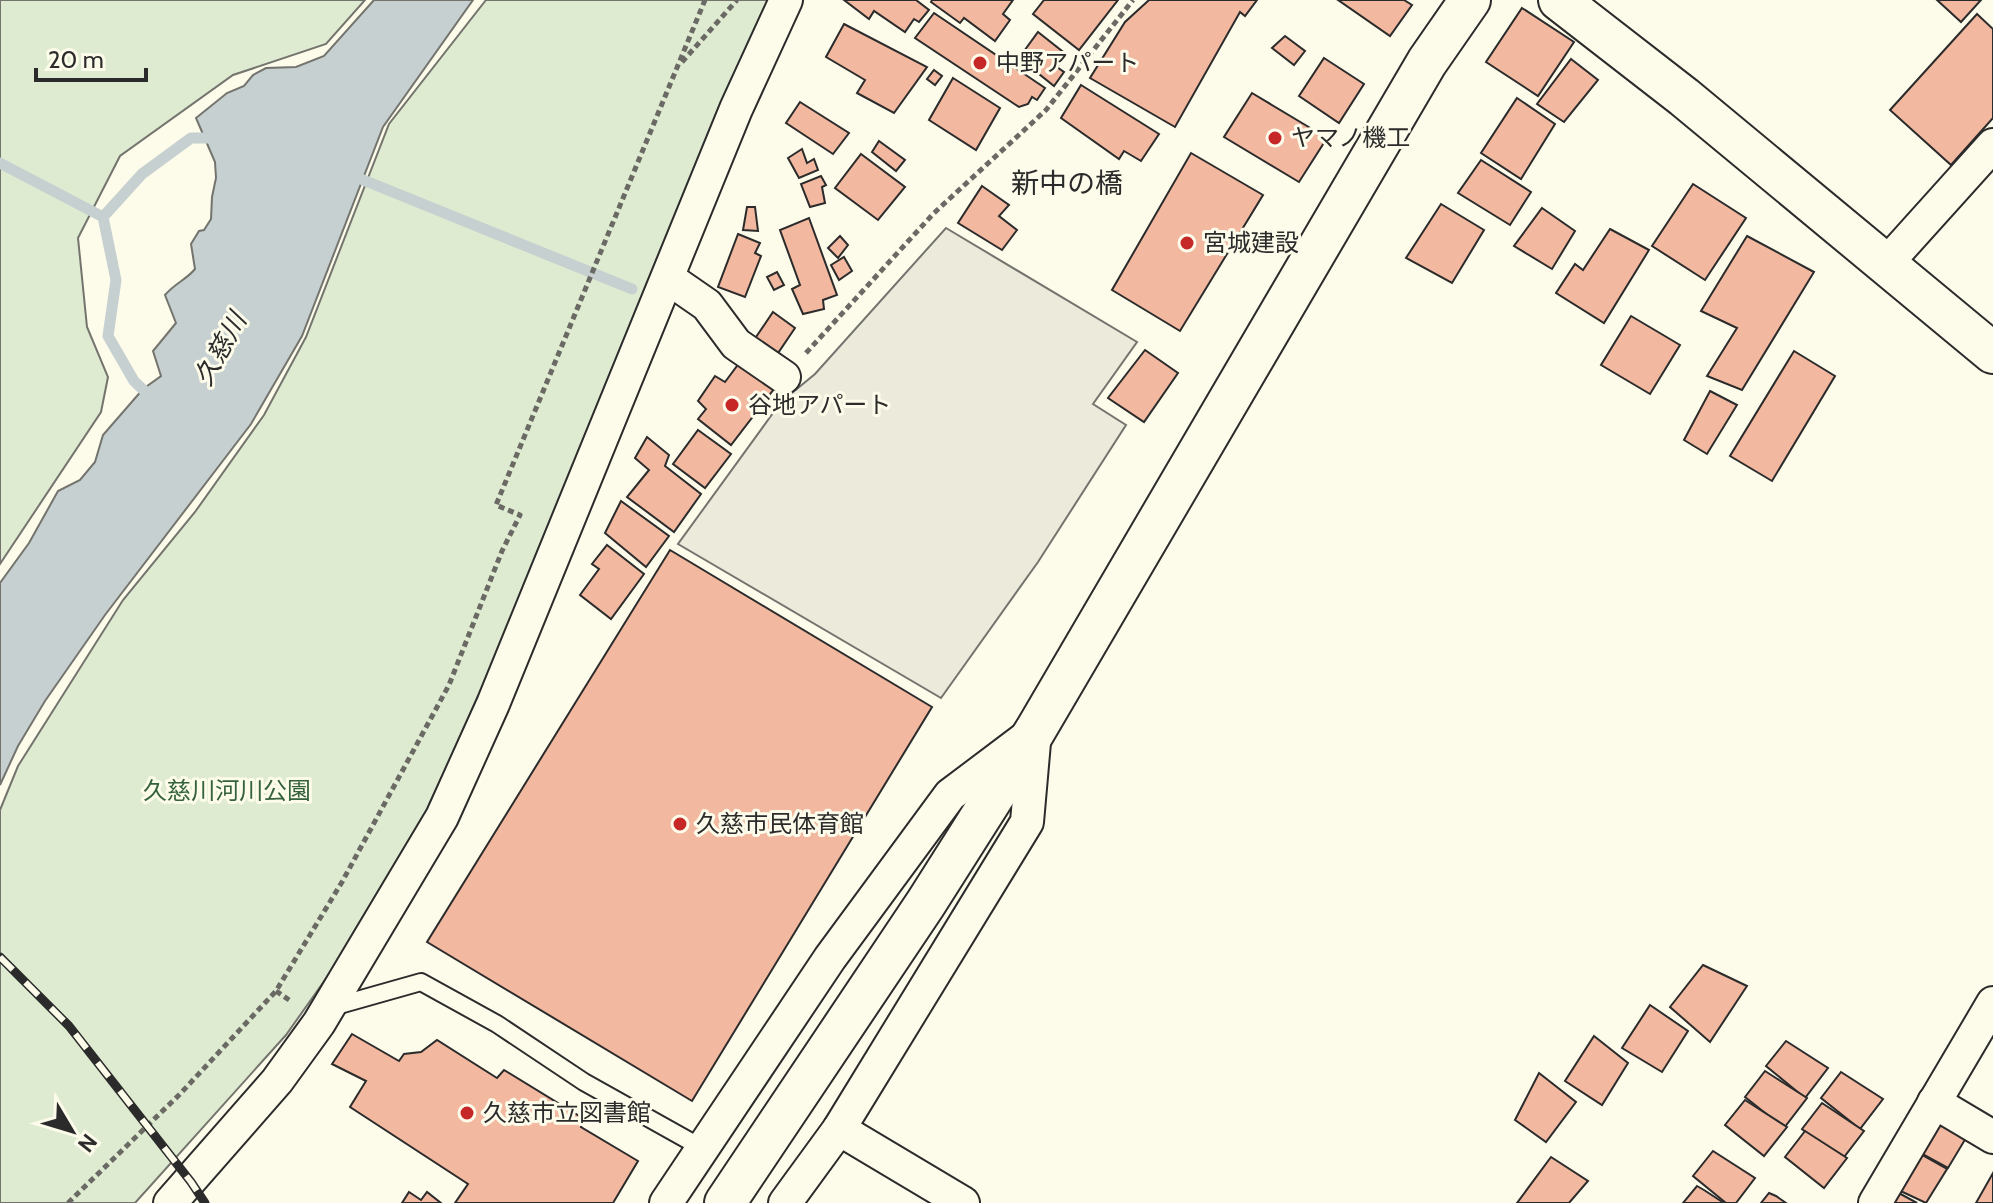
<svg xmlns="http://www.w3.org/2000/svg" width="1993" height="1203" font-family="Cabin,'Noto Sans JP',sans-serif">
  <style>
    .green { fill: #deebd1; stroke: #74746e; stroke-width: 2 }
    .parking { fill: #eceadb; stroke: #74746e; stroke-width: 2 }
    .water { fill: #c7d0d0; stroke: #74746e; stroke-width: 2 }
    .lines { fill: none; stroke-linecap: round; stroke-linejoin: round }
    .stream { stroke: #c7d0d0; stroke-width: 11 }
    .building { fill: #f2b8a0; stroke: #2b2b2b; stroke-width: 2 }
    .service-casing { stroke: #2b2b2b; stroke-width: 20 }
    .minor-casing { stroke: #2b2b2b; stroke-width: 36 }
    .tertiary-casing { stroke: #2b2b2b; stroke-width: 44 }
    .path { stroke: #6a6964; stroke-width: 5; stroke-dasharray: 6 4; stroke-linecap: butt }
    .service { stroke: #fdfbea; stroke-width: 16 }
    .minor { stroke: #fdfbea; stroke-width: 32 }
    .tertiary { stroke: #fdfbea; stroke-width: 40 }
    .rail-casing { stroke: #2b2b2b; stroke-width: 9 }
    .rail { stroke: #fdfbea; stroke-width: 6; stroke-dasharray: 18; stroke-linecap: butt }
    .poi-dot { fill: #c62828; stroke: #fdfbea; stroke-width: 3 }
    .labels { text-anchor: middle; stroke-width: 6; stroke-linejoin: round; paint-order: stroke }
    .poi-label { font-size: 24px; fill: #2b2b2b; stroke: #fdfbea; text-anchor: start }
    .park-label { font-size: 24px; fill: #34623c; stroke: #fdfbea }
    .water-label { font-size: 26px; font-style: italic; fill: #2b2b2b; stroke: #fdfbea }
    .quarter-label { font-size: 28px; fill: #2b2b2b; stroke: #fdfbea }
  </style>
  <rect width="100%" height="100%" fill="#fdfbea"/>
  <g class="green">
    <path d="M0,0H365L326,44L233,75L120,156L78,238L87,327L108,377L101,412L0,564Z"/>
    <path d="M486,0H780L490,681L391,887L286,1035L135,1203H0V810L18,766L123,600L195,512L264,415L306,337L389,124Z"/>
  </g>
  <path class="parking" d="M946,228L1137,342L1093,404L1126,425L1038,562L941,698L678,544L781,402L815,374Z"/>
  <path class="water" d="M374,0H473L383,127L302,336L251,424L105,615L45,701L18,746L0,785V583L29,543L58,491L80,480L95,462L103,435L143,389L161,376L153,351L176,323L165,295C175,283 186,280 195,269L191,244L199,231L204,230L211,219L212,197L216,178L215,162L196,118L227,93L244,86L253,75L266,68L296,67L324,56Z"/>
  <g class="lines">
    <g class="stream">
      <path d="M0,163L103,217L116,280L108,336L134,381L153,399"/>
      <path d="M351,175L632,289"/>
      <path d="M103,217L142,174L191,138H218"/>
    </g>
  </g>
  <g class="building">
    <path d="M844,0H916L929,10L919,22L914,19L905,32L874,11L869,19Z"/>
    <path d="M932,0H1013L1003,14L1010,20L995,41L964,18L960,23L931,2Z"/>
    <path d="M1044,0H1118L1079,50L1033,14Z"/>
    <path d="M1149,0H1257L1245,16L1240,12L1175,127L1090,78L1125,22Z"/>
    <path d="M1338,0H1404L1412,5L1390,36Z"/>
    <path d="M1937,0H1981L1961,22Z"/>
    <path d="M1522,8L1574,42L1538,96L1486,62Z"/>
    <path d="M934,13L1045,88L1037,100L1032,97L1028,104L1019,107L915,38Z"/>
    <path d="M1977,14L1993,29V118L1951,165L1890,110Z"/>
    <path d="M844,24L927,67L894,113L857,93L865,80L826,57Z"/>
    <path d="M1038,32L1067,55L1057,67L1064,72L1054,86L1019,58Z"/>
    <path d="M1285,36L1305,51L1294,65L1272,48Z"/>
    <path d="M1324,58L1364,84L1339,123L1299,96Z"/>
    <path d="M1571,59L1598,80L1564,122L1537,104Z"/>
    <path d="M934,70L942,76L935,85L927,79Z"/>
    <path d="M953,78L1000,108L976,150L929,120Z"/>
    <path d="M1081,85L1159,134L1141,161L1124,151L1119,159L1061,118Z"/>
    <path d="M1252,93L1327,138L1299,182L1224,137Z"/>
    <path d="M1517,98L1555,124L1521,179L1481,153Z"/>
    <path d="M800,102L849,133L833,154L786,123Z"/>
    <path d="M879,141L905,160L896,171L872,152Z"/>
    <path d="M802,149L807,163L814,159L818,170L799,178L788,158Z"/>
    <path d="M1191,153L1263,195L1180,331L1112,290Z"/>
    <path d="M861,154L905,187L878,220L835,188Z"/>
    <path d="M1481,160L1531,192L1510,225L1458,193Z"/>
    <path d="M821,176L826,185L822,187L825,203L810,207L801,184Z"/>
    <path d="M1693,184L1746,218L1705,280L1652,246Z"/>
    <path d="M982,186L1009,205L999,216L1017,230L1002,250L958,223Z"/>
    <path d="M1441,204L1484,230L1452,283L1406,258Z"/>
    <path d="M747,207H755L758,231L743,230Z"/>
    <path d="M1542,208L1575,231L1552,269L1514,246Z"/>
    <path d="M809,218L837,295L823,300L824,309L803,314L792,289L800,285L780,230Z"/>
    <path d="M1610,229L1649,250L1604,323L1556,293L1575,264L1583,270Z"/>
    <path d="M738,234L760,243L755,253L761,256L745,297L718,287Z"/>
    <path d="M840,236L848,245L838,258L828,248Z"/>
    <path d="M1747,236L1814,272L1742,390L1707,376L1737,328L1701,311Z"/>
    <path d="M844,257L852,271L839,280L831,265Z"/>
    <path d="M777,272L784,285L774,290L767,277Z"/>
    <path d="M773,312L795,328L776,356L754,340Z"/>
    <path d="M1631,316L1680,345L1650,394L1601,365Z"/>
    <path d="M1145,350L1178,373L1144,422L1108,398Z"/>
    <path d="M1794,351L1835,376L1772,481L1730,456Z"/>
    <path d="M740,362L774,389L731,445L698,419L706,409L698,401L715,376L725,382Z"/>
    <path d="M1710,391L1737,405L1707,454L1684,440Z"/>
    <path d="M698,430L731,454L705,488L673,464Z"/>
    <path d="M647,437L669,455L665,466L701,494L674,532L627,497L649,470L635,458Z"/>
    <path d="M621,501L669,536L646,567L605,533Z"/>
    <path d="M607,545L644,574L611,619L580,595L599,569L592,564Z"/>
    <path d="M670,550L932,707L692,1101L427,942Z"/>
    <path d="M1703,965L1747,986L1710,1042L1670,1007Z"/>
    <path d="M1650,1005L1688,1031L1662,1072L1622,1048Z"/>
    <path d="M352,1034L399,1061L404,1054L421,1052L437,1040L497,1078L504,1070L584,1119L581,1127L638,1161L613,1203H455L468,1184L350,1107L366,1081L332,1064Z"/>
    <path d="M1594,1036L1628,1063L1602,1105L1565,1081Z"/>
    <path d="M1786,1041L1828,1068L1805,1098L1766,1066Z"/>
    <path d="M1765,1071L1807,1098L1784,1128L1745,1097Z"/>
    <path d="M1841,1072L1883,1099L1860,1129L1821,1098Z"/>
    <path d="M1539,1073L1576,1102L1546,1142L1515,1120Z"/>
    <path d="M1745,1100L1787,1127L1764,1156L1725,1125Z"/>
    <path d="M1822,1103L1864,1131L1841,1161L1802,1129Z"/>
    <path d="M1929,1111L1969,1133L1948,1168L1915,1150Z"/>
    <path d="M1805,1131L1847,1158L1824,1188L1785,1157Z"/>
    <path d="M1713,1151L1755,1178L1736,1203H1726L1693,1176Z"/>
    <path d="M1915,1151L1947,1169L1926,1203L1892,1187Z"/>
    <path d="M1551,1157L1588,1181L1569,1203H1517Z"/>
    <path d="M1993,1173V1203H1976Z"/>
    <path d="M1697,1186L1704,1190L1724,1203H1683Z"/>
    <path d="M1886,1186L1917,1203H1879Z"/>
    <path d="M409,1192L421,1200L427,1192L441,1203H402Z"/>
    <path d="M1769,1193L1776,1196L1786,1203H1761Z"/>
  </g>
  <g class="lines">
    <defs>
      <path id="service" d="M329,1008L421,982L497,1024L584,1082L702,1148"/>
      <g id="minor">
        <path d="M1885,265L1993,145"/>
        <path d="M668,278L707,305L736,344L784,377"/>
        <path d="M1934,1102L1993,1137"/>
        <path d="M839,1129L963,1203"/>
        <path d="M170,1203L277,1081L319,1023L442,817L493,704L736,109L786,0"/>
        <path d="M666,1203L830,958L950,795L1023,740"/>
        <path d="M785,1203L839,1129L1027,822L1035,731"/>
        <path d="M1875,1203L1993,1003"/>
      </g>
      <g id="tertiary">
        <path d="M1559,0L1684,97L1993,353"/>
        <path d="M725,1203L926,903L1035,731L1427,62L1470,0"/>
      </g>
    </defs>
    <use href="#service" class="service-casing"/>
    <use href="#minor" class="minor-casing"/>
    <use href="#tertiary" class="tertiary-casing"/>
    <g class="path">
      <path d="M682,62L737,0"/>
      <path d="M806,353L934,213L1046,110L1133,0"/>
      <path d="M276,991L292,1002"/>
      <path d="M68,1203L180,1094L276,991L342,882L449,685L502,551L520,515L496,505L705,0"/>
    </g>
    <use href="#service" class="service"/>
    <use href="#minor" class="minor"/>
    <use href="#tertiary" class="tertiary"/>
    <defs>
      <path id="rail" d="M0,957L69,1026L191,1182L205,1203"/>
    </defs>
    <use href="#rail" class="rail-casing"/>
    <use href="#rail" class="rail"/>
  </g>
  <g class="poi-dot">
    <circle cx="980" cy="63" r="8"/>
    <circle cx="1275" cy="138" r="8"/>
    <circle cx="1187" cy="243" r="8"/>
    <circle cx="732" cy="405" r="8"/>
    <circle cx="680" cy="824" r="8"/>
    <circle cx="467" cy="1113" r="8"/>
  </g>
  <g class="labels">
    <g class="poi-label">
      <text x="996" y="71">中野アパート</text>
      <text x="1291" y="146">ヤマノ機工</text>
      <text x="1203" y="251">宮城建設</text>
      <text x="748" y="413">谷地アパート</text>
      <text x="696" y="832">久慈市民体育館</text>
      <text x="483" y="1121">久慈市立図書館</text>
    </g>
    <g class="park-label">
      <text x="227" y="799">久慈川河川公園</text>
    </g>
    <g class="water-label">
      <text transform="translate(220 349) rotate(-61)" y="9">久慈川</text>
    </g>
    <g class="quarter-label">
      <text x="1067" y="193">新中の橋</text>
    </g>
  </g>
  <g transform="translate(72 1131) rotate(128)" stroke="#fdfbea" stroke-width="6" paint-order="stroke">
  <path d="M0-6L14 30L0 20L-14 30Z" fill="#2b2b2b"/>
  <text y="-12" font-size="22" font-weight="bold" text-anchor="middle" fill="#2b2b2b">N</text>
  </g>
  <path d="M36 68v12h110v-12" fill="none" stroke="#2b2b2b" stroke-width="4"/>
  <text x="48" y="68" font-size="24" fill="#2b2b2b" stroke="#fdfbea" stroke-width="6" paint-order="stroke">20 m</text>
</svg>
